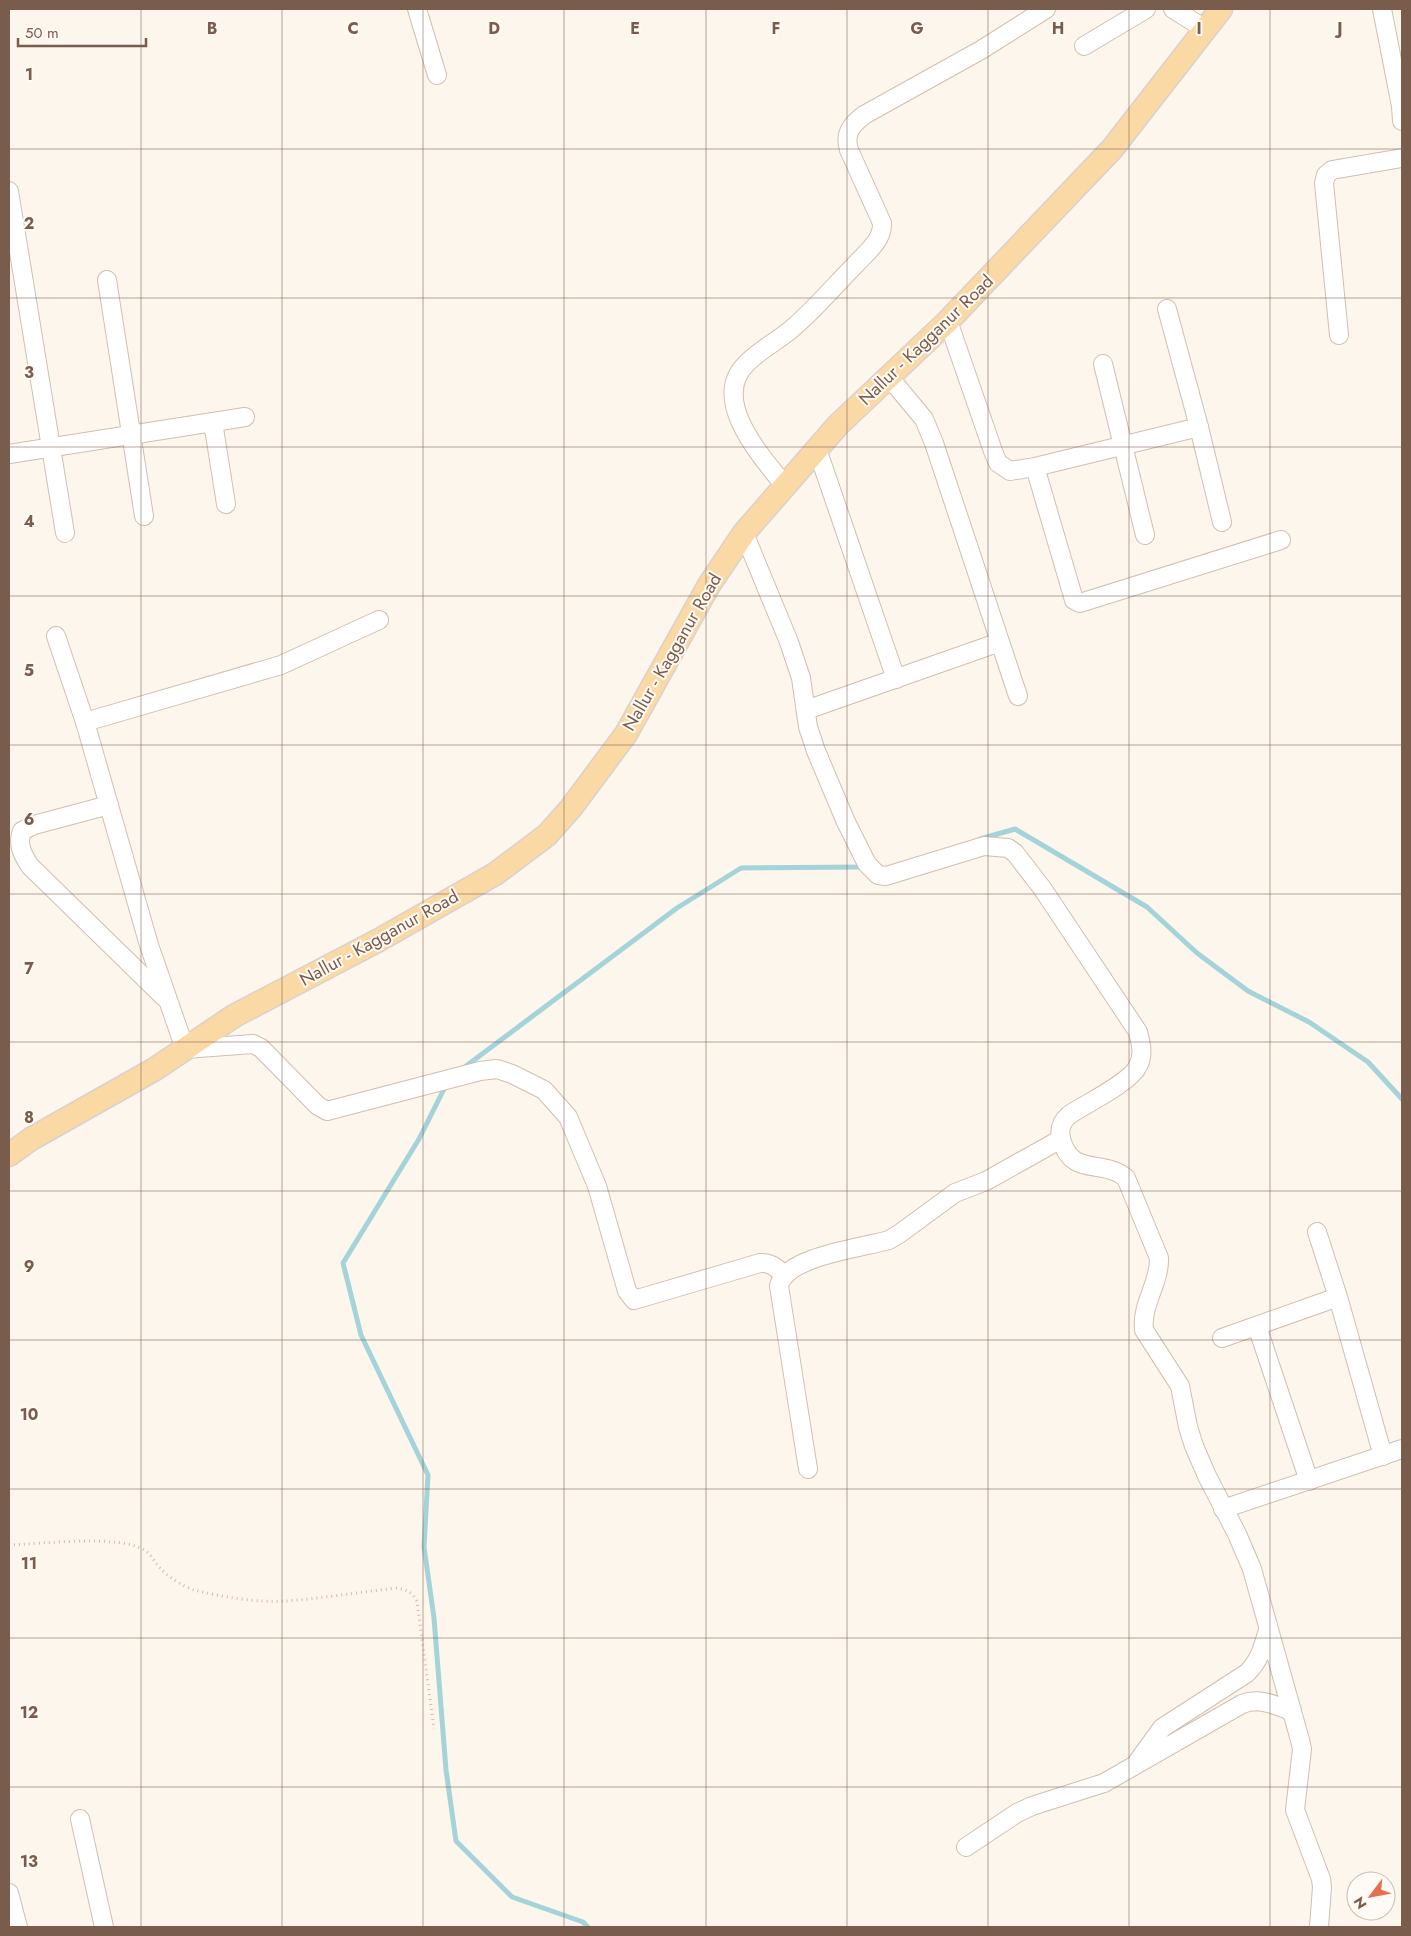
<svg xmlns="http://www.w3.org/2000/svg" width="1411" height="1936" font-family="Jost,sans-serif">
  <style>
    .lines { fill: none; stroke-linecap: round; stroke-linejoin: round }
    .stream { stroke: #a5d3da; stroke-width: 5 }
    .minor-casing { stroke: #d1beb0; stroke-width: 20 }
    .major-casing { stroke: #dad1cd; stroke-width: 25 }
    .path { stroke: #d9b8a5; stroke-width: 3; stroke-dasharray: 1 4; stroke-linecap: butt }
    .minor { stroke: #fff; stroke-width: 18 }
    .major { stroke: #fbd9a5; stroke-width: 22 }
    .grid { fill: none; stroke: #7a5c4d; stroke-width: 1; stroke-opacity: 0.55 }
    .labels { text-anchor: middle; stroke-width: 4; stroke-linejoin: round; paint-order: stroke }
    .street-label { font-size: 18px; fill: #7a5c4d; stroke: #fffaf3 }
    .grid-label { font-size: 16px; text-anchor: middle; font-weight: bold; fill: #7a5c4d; stroke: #fffaf3; stroke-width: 4; stroke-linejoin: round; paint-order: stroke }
  </style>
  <rect width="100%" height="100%" fill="#fdf6ec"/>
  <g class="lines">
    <g class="stream">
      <path d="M980,839L1015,829L1147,907L1197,953L1248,991L1309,1022L1368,1062L1402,1099"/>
      <path d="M462,1069L677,908L741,868L864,867"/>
      <path d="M446,1085L419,1139L343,1263L361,1335L428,1475L424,1547L434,1618L446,1770L456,1841L512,1897L583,1922L588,1927"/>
    </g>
    <defs>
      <g id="minor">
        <path d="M417,9L437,75"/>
        <path d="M1173,9L1205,29"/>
        <path d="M1382,9L1401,106L1402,121"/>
        <path d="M1084,46L1146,9"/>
        <path d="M9,191L65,533"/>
        <path d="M107,280L144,516"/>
        <path d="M1167,309L1199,427L1222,522"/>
        <path d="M948,321L993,451L998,463L1010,471L1035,467L1199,427"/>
        <path d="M1339,335L1324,183L1326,175L1332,170L1402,158"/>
        <path d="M1103,364L1145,535"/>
        <path d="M889,377L924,419L934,443L1018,696"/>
        <path d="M213,422L226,504"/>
        <path d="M817,449L896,679"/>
        <path d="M9,454L245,417"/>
        <path d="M1035,467L1072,593L1074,600L1080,603L1281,540"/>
        <path d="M785,486C761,456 710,400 746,364C760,349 780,340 795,326C817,307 836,284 856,264C867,252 883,240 882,223L849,150C844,134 851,125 864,115L981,50L1046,9"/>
        <path d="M744,533L789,642L801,678L808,727L816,751L846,822L867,864L878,875L886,876L984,846L1008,848L1015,853L1042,888L1138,1032C1141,1043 1144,1055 1138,1066C1130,1083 1085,1104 1069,1115C1061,1122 1059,1129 1061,1139C1072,1178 1102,1158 1126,1178L1159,1258C1160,1283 1141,1304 1144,1330L1180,1386L1188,1427L1194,1446L1207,1476L1237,1534L1252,1569L1300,1740L1302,1749L1295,1810L1321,1879L1322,1887L1319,1927"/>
        <path d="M56,636L85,722L149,945L185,1049L253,1044L261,1048L318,1106L327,1111L480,1071L497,1069L512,1074L544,1090L568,1117L597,1186L627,1291L634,1300L760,1263C771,1262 776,1268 785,1275"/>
        <path d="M806,710L1000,642"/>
        <path d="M85,722L281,665L379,620"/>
        <path d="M109,805L34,825L22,831C17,844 22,854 30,866L164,997"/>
        <path d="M1317,1232L1338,1297L1383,1456"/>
        <path d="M1257,1326L1309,1481"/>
        <path d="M1222,1338L1338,1297"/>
        <path d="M808,1469L779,1286C786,1256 862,1248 889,1240L899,1234L955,1193L986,1181L1061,1139"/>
        <path d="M1223,1509L1402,1449"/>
        <path d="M1138,1761L1162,1728L1247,1673C1260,1660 1263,1647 1268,1630"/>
        <path d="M80,1819L104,1927"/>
        <path d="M966,1847L1017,1813L1032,1806L1104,1783L1242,1704C1260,1697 1274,1705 1292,1711"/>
        <path d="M9,1893L18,1927"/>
      </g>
      <path id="major" d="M9,1155L31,1139L155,1069L234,1016L379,940L495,874L547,835L571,808L626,734L709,585L744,533L838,425L948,321L1112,149L1221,9"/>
    </defs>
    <use href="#minor" class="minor-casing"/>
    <use href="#major" class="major-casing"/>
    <path class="path" d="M9,1545C40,1544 119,1534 144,1550C151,1554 154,1561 159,1567C167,1576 182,1586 194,1590C223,1597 257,1603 287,1601C324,1598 360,1592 397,1588C407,1590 412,1592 417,1601L434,1729"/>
    <use href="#minor" class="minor"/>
    <use href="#major" class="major"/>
  </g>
  <path class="grid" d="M141,9V1927M282,9V1927M423,9V1927M564,9V1927M706,9V1927M847,9V1927M988,9V1927M1129,9V1927M1270,9V1927M9,149H1402M9,298H1402M9,447H1402M9,596H1402M9,745H1402M9,894H1402M9,1042H1402M9,1191H1402M9,1340H1402M9,1489H1402M9,1638H1402M9,1787H1402"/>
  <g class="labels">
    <g class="street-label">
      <text transform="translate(926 340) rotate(-44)" y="6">Nallur - Kagganur Road</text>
      <text transform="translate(672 652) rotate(-60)" y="6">Nallur - Kagganur Road</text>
      <text transform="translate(379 938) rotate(-29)" y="6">Nallur - Kagganur Road</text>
    </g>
  </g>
  <g class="grid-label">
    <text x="212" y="34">B</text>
    <text x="353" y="34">C</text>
    <text x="494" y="34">D</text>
    <text x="635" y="34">E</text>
    <text x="776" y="34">F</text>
    <text x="917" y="34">G</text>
    <text x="1058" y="34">H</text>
    <text x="1199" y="34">I</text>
    <text x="1340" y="34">J</text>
    <text x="29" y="80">1</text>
    <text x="29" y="229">2</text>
    <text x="29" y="378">3</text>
    <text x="29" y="527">4</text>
    <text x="29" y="676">5</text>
    <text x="29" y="825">6</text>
    <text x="29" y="974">7</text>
    <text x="29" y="1123">8</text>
    <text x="29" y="1272">9</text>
    <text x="29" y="1420">10</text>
    <text x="29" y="1569">11</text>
    <text x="29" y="1718">12</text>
    <text x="29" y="1867">13</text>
  </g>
  <rect width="1411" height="1936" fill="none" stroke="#7a5c4d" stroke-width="20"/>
  <g transform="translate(1371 1896) rotate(238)"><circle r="24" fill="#fffaf3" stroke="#cabbb1"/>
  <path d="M0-4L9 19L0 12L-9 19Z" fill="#e76f51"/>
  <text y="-8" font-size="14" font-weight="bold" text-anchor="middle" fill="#7a5c4d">N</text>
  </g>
  <path d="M18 38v8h128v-8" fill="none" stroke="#7a5c4d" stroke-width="2.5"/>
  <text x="25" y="38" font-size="15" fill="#7a5c4d" stroke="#fffaf3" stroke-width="4" paint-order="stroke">50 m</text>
</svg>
